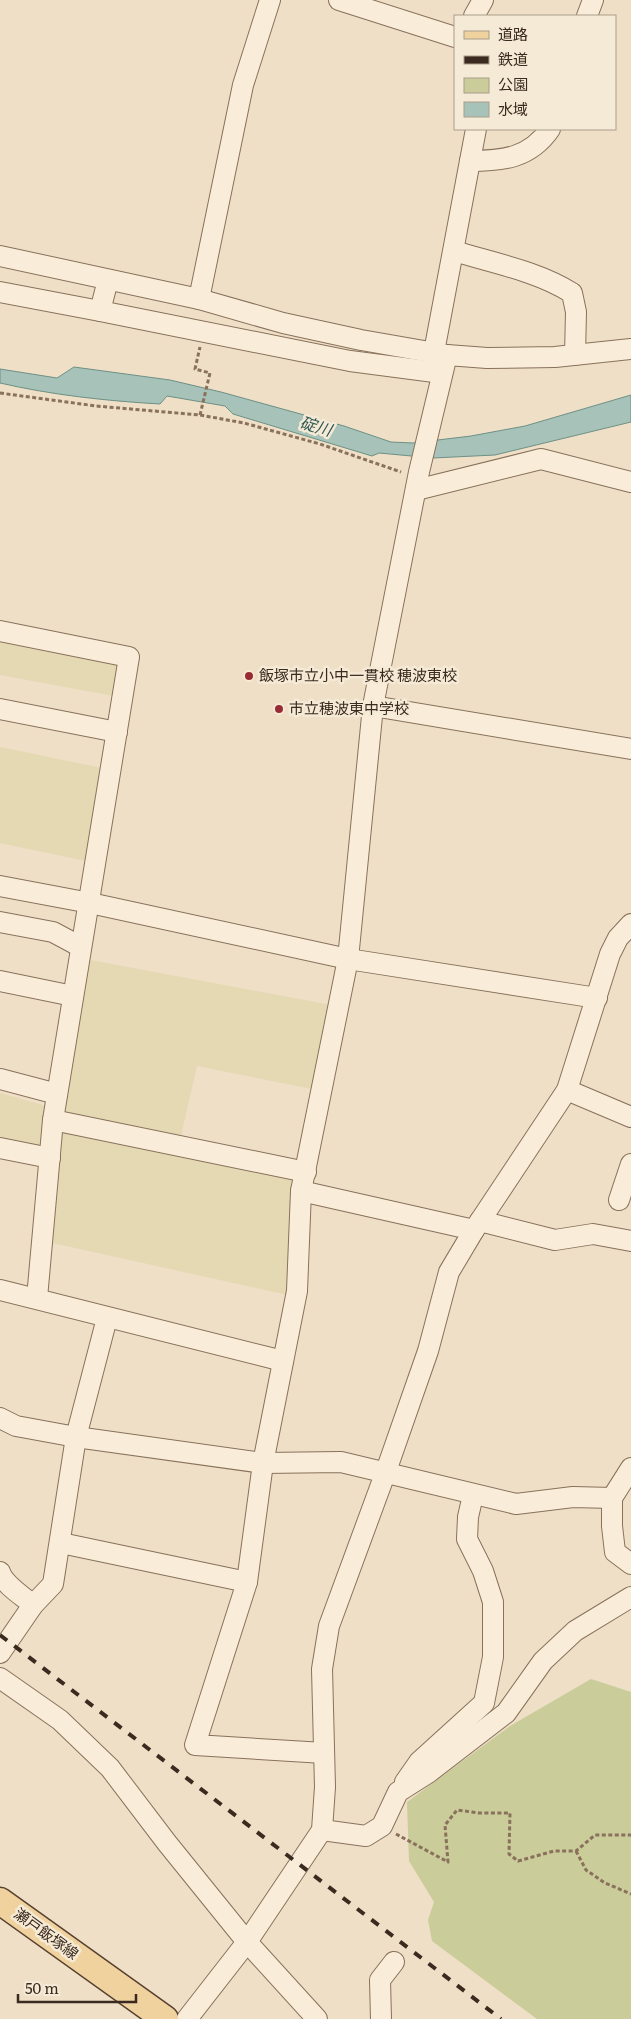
<svg xmlns="http://www.w3.org/2000/svg" width="631" height="2019" font-family="Literata,'Noto Sans JP',serif">
  <style>
    .farmland { fill: #e4d9b3 }
    .green { fill: #cacc9a }
    .water { fill: #a7c2b8; stroke: #6e9085 }
    .lines { fill: none; stroke-linecap: round; stroke-linejoin: round }
    .minor-casing { stroke: #89715c; stroke-width: 22 }
    .major-casing { stroke: #574030; stroke-width: 29 }
    .path { stroke: #89715c; stroke-width: 3; stroke-dasharray: 4 2.5; stroke-linecap: butt }
    .minor { stroke: #f9edd9; stroke-width: 20 }
    .major { stroke: #f0d29f; stroke-width: 26 }
    .rail { stroke: #3a2a1f; stroke-width: 4; stroke-dasharray: 9 9; stroke-linecap: butt }
    .poi-dot { fill: #982c34; stroke: #f5ead5; stroke-width: 2 }
    .labels { text-anchor: middle; stroke-width: 5; stroke-linejoin: round; paint-order: stroke }
    .poi-label { font-size: 15px; fill: #3a2a1f; stroke: #f5ead5; text-anchor: start }
    .street-label { font-size: 15px; fill: #3a2a1f; stroke: #f5ead5 }
    .water-label { font-size: 16px; font-style: italic; fill: #2f5954; stroke: #f5ead5 }
  </style>
  <rect width="100%" height="100%" fill="#eedfc6"/>
  <g class="farmland">
    <path d="M0,629L122,651L114,696L0,675Z"/>
    <path d="M0,747L102,768L86,861L0,843Z"/>
    <path d="M85,959L331,1005L312,1089L197,1066L177,1153L297,1180L288,1295L48,1242L56,1128Z"/>
    <path d="M0,1093L50,1107L45,1152L0,1142Z"/>
  </g>
  <path class="green" d="M591,1679L631,1692V2019H537L432,1941L428,1920L434,1902L409,1861L407,1802L510,1726Z"/>
  <path class="water" d="M74,367L170,380L221,392L344,426L391,442L413,443L471,436L525,426L631,395V422L495,455L433,458L379,453L372,456L233,414L225,406L167,396L160,404C107,401 52,395 0,383V369L57,378Z"/>
  <g class="lines">
    <defs>
      <g id="minor">
        <path d="M339,0L455,37"/>
        <path d="M474,16L483,0"/>
        <path d="M587,16L593,0"/>
        <path d="M470,161C503,161 530,158 550,129"/>
        <path d="M454,251C493,263 537,271 572,293L576,312L575,355"/>
        <path d="M0,256L199,299L283,323L361,340L447,355L487,358L555,357L631,349"/>
        <path d="M0,292L100,311L108,280"/>
        <path d="M199,299L243,85L270,0"/>
        <path d="M100,311L350,361L442,373"/>
        <path d="M434,352L476,129"/>
        <path d="M416,490L541,459L631,482"/>
        <path d="M0,631L129,657L53,1120L37,1298"/>
        <path d="M373,706L631,749"/>
        <path d="M0,709L117,732"/>
        <path d="M0,886L90,903L348,959L597,998"/>
        <path d="M0,922L53,932L81,947"/>
        <path d="M0,981L73,996"/>
        <path d="M0,1079L57,1094"/>
        <path d="M567,1090L631,1117"/>
        <path d="M53,1120L306,1172"/>
        <path d="M0,1148L50,1158"/>
        <path d="M301,1191L474,1230"/>
        <path d="M619,1200L631,1164"/>
        <path d="M480,1221L555,1240L593,1234L631,1241"/>
        <path d="M0,1290L283,1361"/>
        <path d="M0,1418L16,1426L76,1437L263,1463L341,1462L516,1504L573,1497L612,1498L631,1468"/>
        <path d="M612,1498V1526L615,1552L631,1564"/>
        <path d="M61,1543L247,1582"/>
        <path d="M0,1572C4,1585 23,1596 33,1605"/>
        <path d="M0,1653L33,1605L53,1584L76,1437L107,1318"/>
        <path d="M0,1678L60,1720L110,1768L167,1843L247,1942L317,2019"/>
        <path d="M324,1753L195,1745L247,1582L263,1463L297,1291L301,1191L348,959L373,706L419,472L447,355"/>
        <path d="M405,1782L419,1762L484,1703L493,1657V1602L483,1571L467,1539L468,1517L473,1495"/>
        <path d="M322,1830L366,1836L382,1826L398,1792L428,1773L506,1713L543,1661L575,1631L631,1597"/>
        <path d="M187,2019L247,1942L322,1830L325,1787L322,1669L329,1626L385,1474L428,1351L449,1272L474,1230L567,1090L610,954L618,938L631,924"/>
        <path d="M381,2019L380,1980L394,1962"/>
      </g>
      <path id="major" d="M0,1901L165,2019"/>
    </defs>
    <use href="#minor" class="minor-casing"/>
    <use href="#major" class="major-casing"/>
    <g class="path">
      <path d="M0,393L96,406L200,415L244,423L320,444L401,472"/>
      <path d="M200,415L210,373L195,369L200,347"/>
      <path d="M396,1834L448,1862L445,1825L457,1810L479,1813H510L509,1854L518,1861L554,1851H576L595,1835H631"/>
      <path d="M576,1851L586,1870L605,1883L631,1894"/>
    </g>
    <use href="#minor" class="minor"/>
    <use href="#major" class="major"/>
    <path class="rail" d="M0,1635L501,2019"/>
  </g>
  <g class="poi-dot">
    <circle cx="249" cy="676" r="5"/>
    <circle cx="279" cy="709" r="5"/>
  </g>
  <g class="labels">
    <g class="poi-label">
      <text x="259" y="681">飯塚市立小中一貫校 穂波東校</text>
      <text x="289" y="714">市立穂波東中学校</text>
    </g>
    <g class="street-label">
      <text transform="translate(46 1934) rotate(36)" y="5">瀬戸飯塚線</text>
    </g>
    <g class="water-label">
      <text transform="translate(316 426) rotate(16)" y="6">碇川</text>
    </g>
  </g>
  <rect x="454" y="15" width="162" height="115" fill="#f5ead5" stroke="#aa9d8c"/>
  <rect x="464" y="31" width="25" height="8" fill="#f0d29f" stroke="#aa9d8c"/>
  <text x="498" y="40" font-size="15" fill="#3a2a1f">道路</text>
  <rect x="464" y="56" width="25" height="8" fill="#3a2a1f" stroke="#aa9d8c"/>
  <text x="498" y="65" font-size="15" fill="#3a2a1f">鉄道</text>
  <rect x="464" y="78" width="25" height="15" fill="#cacc9a" stroke="#aa9d8c"/>
  <text x="498" y="90" font-size="15" fill="#3a2a1f">公園</text>
  <rect x="464" y="102" width="25" height="15" fill="#a7c2b8" stroke="#aa9d8c"/>
  <text x="498" y="115" font-size="15" fill="#3a2a1f">水域</text>
  <path d="M18 1994v8h118v-8" fill="none" stroke="#3a2a1f" stroke-width="2.5"/>
  <text x="25" y="1994" font-size="15" fill="#3a2a1f" stroke="#f5ead5" stroke-width="4" paint-order="stroke">50 m</text>
</svg>
